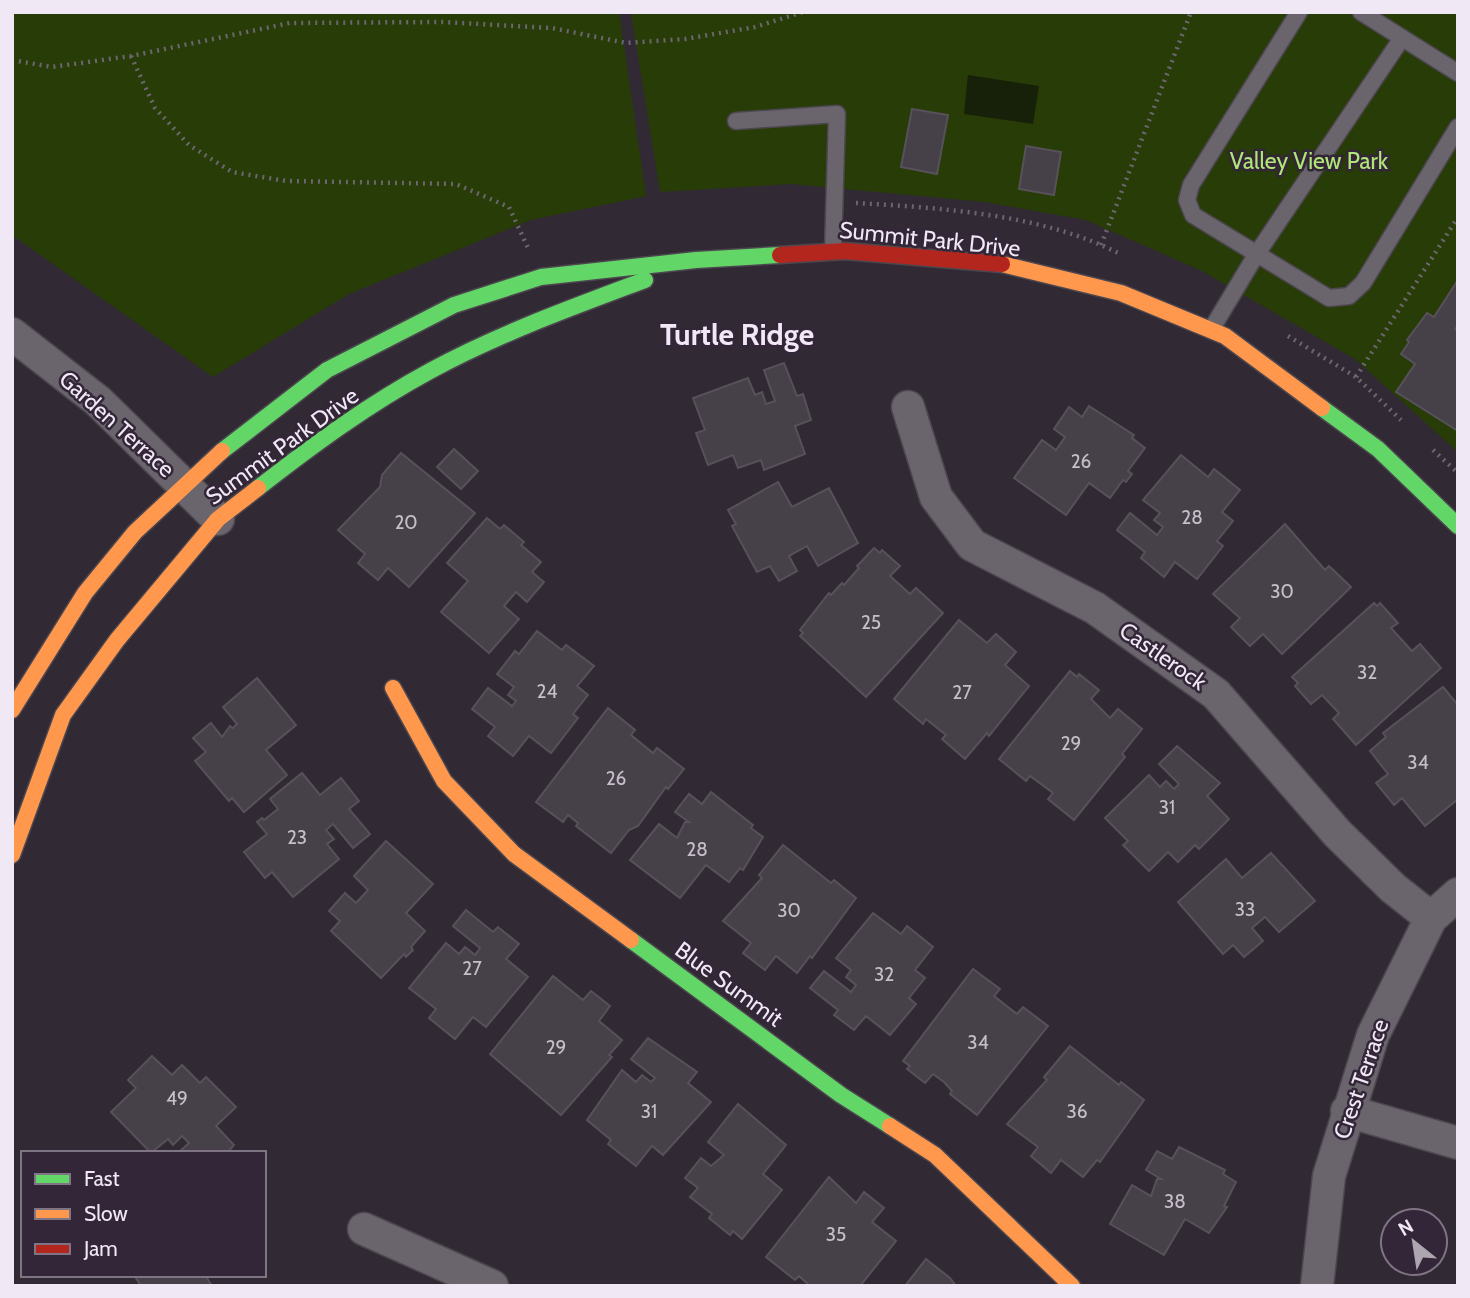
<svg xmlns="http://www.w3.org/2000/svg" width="1470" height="1298" font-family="Cabin,sans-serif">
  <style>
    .green { fill: #273c07 }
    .water { fill: #172109 }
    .building { fill: #464049; stroke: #575159; stroke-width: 2 }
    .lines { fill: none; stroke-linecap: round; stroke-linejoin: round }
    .lane-casing { stroke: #4c464f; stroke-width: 19 }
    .street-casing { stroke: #4c464f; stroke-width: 35 }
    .fast-casing { stroke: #4c464f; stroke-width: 19 }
    .slow-casing { stroke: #4c464f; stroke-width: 19 }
    .jam-casing { stroke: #4c464f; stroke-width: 19 }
    .path { stroke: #6c666e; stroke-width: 4.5; stroke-dasharray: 2 5; stroke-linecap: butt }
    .lane { stroke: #6a656c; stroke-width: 16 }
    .street { stroke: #6a656c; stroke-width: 32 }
    .fast { stroke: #63d668; stroke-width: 16 }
    .slow { stroke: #ff974d; stroke-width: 16 }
    .jam { stroke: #b3261e; stroke-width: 16 }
    .labels { text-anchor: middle; stroke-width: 5; stroke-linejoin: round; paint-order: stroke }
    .number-label { font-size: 19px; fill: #c6bec9 }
    .park-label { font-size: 23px; fill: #b1e676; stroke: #332638 }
    .street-label { font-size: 23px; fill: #f0e8f4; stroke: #332638 }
    .district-label { font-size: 30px; font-weight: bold; fill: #f0e8f4; stroke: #332638 }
  </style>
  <rect width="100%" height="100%" fill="#312a34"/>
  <g class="green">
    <path d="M12,12H619L646,196L531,220L349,294L213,377L12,235Z"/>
    <path d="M631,12H1458V452L1355,359L1202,271L1086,220L985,202L791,184L660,192Z"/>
  </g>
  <path class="water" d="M968,75L1039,86L1033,124L964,114Z"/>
  <g class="building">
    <path d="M912,109L948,115L937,174L901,167Z"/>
    <path d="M1026,146L1061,152L1054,195L1019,189Z"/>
    <path d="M1458,280V325L1455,329L1458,331V431L1396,392L1415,364L1401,354L1409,342L1407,340L1427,313L1434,317Z"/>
    <path d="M784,363L797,396L803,394L811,420L795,426L805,454L764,470L761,460L738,468L733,455L708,465L696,433L705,430L693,398L748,378L755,395L762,392L766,404L775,401L764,370Z"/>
    <path d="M1089,406L1134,435L1132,438L1145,448L1128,471L1132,474L1126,482L1123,480L1110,498L1089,483L1066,515L1014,478L1042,440L1056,450L1065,437L1054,429L1069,407L1082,417Z"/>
    <path d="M454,449L478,471L461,489L437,467Z"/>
    <path d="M401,453L475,513L409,587L388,568L378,580L358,563L365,554L338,530L380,487L382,475Z"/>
    <path d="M1181,455L1208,477L1214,469L1240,490L1222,512L1233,521L1217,541L1223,546L1197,579L1175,562L1164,577L1141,558L1145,552L1117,530L1130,513L1157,535L1163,527L1154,520L1160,513L1143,500Z"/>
    <path d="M778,482L792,507L829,488L858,543L818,566L807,546L789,556L797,571L779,581L770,566L757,572L732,526L736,524L728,510Z"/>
    <path d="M487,518L500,529L504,525L524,542L521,545L541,562L532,572L544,582L527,602L516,592L504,606L519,619L489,653L441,612L468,581L447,563Z"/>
    <path d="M1285,524L1325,570L1329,566L1351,587L1282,654L1263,634L1250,646L1231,627L1240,618L1213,594Z"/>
    <path d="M874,548L880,553L882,550L900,566L890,576L910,594L916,588L943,613L866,697L800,636L803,633L800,630L829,593L831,595L842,583L844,585L859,568L857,566Z"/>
    <path d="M1374,603L1377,606L1380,603L1398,623L1391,628L1412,651L1420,644L1441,668L1356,745L1333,719L1339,713L1322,695L1311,704L1295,686L1298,683L1292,677Z"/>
    <path d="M959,620L987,643L996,634L1016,652L1005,665L1029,686L989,736L987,733L965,759L942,739L946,735L926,719L923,724L894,699Z"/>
    <path d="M537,631L562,650L566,645L594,666L577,686L588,695L573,714L578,718L551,753L529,736L513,756L488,736L495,727L472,709L488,688L512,706L516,701L508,695L514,687L497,674L515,651L519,654Z"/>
    <path d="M1070,671L1077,677L1079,674L1099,690L1091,699L1110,718L1118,709L1142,729L1122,754L1125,757L1074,820L1048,799L1053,793L1030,776L1026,781L999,759Z"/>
    <path d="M257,678L296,725L266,750L287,775L244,812L232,798L229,801L195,761L206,752L193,738L211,723L222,737L230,726L233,728L237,724L223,707Z"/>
    <path d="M1443,687L1458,705V799L1425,826L1402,798L1394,805L1376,783L1388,774L1370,751L1386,737L1383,733Z"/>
    <path d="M608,708L635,730L631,735L653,753L657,748L684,769L668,789L666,787L638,826L629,830L611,853L576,826L578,823L568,815L563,822L536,802Z"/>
    <path d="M1177,746L1220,783L1207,796L1229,819L1199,849L1195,845L1178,862L1168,852L1149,871L1123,845L1128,841L1105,818L1149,775L1160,787L1166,781L1174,789L1179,784L1159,764Z"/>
    <path d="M302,773L320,795L341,778L359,801L349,809L370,834L353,848L333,824L326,830L334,839L327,844L339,859L293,897L272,872L265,878L244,852L267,834L257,822L262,818L264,820L278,809L270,799Z"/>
    <path d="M711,792L753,825L751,828L763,837L743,870L740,868L729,882L706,865L680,898L630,860L659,824L677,838L685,822H689L675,812L689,794L702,804Z"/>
    <path d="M386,841L433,884L406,913L425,931L411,947L413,950L406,957L404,954L381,978L331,931L340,921L329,911L345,893L356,903L368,890L354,876Z"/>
    <path d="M783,845L831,883L834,880L856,898L812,958L810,956L797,973L776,956L765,970L743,953L751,943L723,921L762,878L759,875Z"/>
    <path d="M1271,853L1315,901L1279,932L1265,917L1252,928L1263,941L1244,957L1233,945L1223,954L1178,902L1226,859L1242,878Z"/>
    <path d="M466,910L493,932L498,927L519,944L506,959L528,977L486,1027L473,1017L455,1039L429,1018L436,1009L409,988L446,943L459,954L465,947L475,955L480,948L453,926Z"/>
    <path d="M873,913L901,934L907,926L933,947L915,970L925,978L909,998L916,1004L890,1035L866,1016L854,1030L834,1015L838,1010L810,988L824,971L851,992L856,985L846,977L851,970L836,958Z"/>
    <path d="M973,969L1000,989L994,996L1017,1014L1023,1007L1048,1026L977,1115L950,1094L952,1091L944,1082L933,1074L925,1083L907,1069L910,1066L903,1061Z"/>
    <path d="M553,976L583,1000L591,991L610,1006L599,1021L622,1040L609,1055L612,1057L561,1115L490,1054Z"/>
    <path d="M648,1038L697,1072L688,1083L711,1102L663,1155L652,1146L636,1166L608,1144L611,1140L587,1120L622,1070L636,1082L642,1075L651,1082L655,1078L631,1059Z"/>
    <path d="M1070,1046L1119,1085L1121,1082L1144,1100L1100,1162L1097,1160L1083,1177L1061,1160L1051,1173L1031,1156L1038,1147L1007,1124L1047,1080L1044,1077Z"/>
    <path d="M152,1056L172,1075L182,1065L200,1083L206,1077L236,1107L216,1126L234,1145L227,1153H178L189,1143L182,1136L173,1145L168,1139L151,1153L111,1112L136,1088L128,1080Z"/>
    <path d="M738,1104L786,1145L763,1174L782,1190L742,1239L733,1231L730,1235L709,1218L712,1214L690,1197L698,1188L685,1178L701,1158L711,1166L724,1155L708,1142Z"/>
    <path d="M1179,1147L1225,1170L1223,1174L1236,1182L1224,1206L1227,1207L1209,1233L1185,1219L1164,1255L1110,1224L1132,1185L1151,1196L1157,1179H1161L1146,1170L1157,1151L1172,1159Z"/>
    <path d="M829,1177L856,1203L864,1192L884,1208L872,1222L896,1241L860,1286H810L799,1276L795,1280L766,1257Z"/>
    <path d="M926,1259L950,1278L956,1286H905Z"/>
    <path d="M134,1275H205L212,1286H141Z"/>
  </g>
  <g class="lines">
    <defs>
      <g id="lane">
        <path d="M1299,12L1191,185L1187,200L1193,215L1329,298L1349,296L1363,283L1458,127"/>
        <path d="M1361,12L1458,73"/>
        <path d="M736,121L837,114L833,251"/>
        <path d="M1211,330L1256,255L1402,38"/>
      </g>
      <g id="street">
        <path d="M12,334L98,401L218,519"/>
        <path d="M908,407L936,497L972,545L1095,608L1216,694L1337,833L1393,888L1431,918"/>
        <path d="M1347,1111L1458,1143"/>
        <path d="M364,1229L492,1286"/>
        <path d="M1317,1286L1329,1176L1373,1035L1431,918L1458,894"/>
      </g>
      <g id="fast">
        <path d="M1322,408L1378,449L1458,526"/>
        <path d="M222,451L327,370L454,305L541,277L696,260L780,255"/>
        <path d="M258,488C313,445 369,404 430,371C498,334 573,307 645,280"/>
        <path d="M631,940L841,1095L890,1126"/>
      </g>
      <g id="slow">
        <path d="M1002,264L1121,293L1225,336L1322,408"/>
        <path d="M393,688L444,781L514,854L631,940"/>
        <path d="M12,710L85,593L135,532L222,451"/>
        <path d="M12,855L63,715L117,640L218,519L258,488"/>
        <path d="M890,1126L935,1155L1072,1286"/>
      </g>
      <path id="jam" d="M780,255L845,251L1002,264"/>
    </defs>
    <use href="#lane" class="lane-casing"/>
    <use href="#street" class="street-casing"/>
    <use href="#fast" class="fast-casing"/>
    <use href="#slow" class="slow-casing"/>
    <use href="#jam" class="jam-casing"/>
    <g class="path">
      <path d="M131,56L155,108L189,145L232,172L286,181L456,184L509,207L528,248"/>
      <path d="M12,60L52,67L131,56L290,23L442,22L552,28L626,43L685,39L755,27L803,12"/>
      <path d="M856,203C942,208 1043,214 1120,254"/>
      <path d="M1101,245L1191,12"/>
      <path d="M1288,336L1356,377L1401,420"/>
      <path d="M1356,377L1458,217"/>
      <path d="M1433,450L1458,473"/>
    </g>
    <use href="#lane" class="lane"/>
    <use href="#street" class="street"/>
    <use href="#fast" class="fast"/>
    <use href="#slow" class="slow"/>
    <use href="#jam" class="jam"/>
  </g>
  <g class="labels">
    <g class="number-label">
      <text x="1081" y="468">26</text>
      <text x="1192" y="524">28</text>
      <text x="406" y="529">20</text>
      <text x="1282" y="598">30</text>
      <text x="871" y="629">25</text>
      <text x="1367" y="679">32</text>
      <text x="547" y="698">24</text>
      <text x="962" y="699">27</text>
      <text x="1071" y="750">29</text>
      <text x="1418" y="769">34</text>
      <text x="616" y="785">26</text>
      <text x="1167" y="814">31</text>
      <text x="297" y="844">23</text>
      <text x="697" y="856">28</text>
      <text x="1245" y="916">33</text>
      <text x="789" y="917">30</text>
      <text x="472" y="975">27</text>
      <text x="884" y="981">32</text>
      <text x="978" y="1049">34</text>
      <text x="556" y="1054">29</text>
      <text x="177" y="1105">49</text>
      <text x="649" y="1118">31</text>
      <text x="1077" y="1118">36</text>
      <text x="1175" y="1208">38</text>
      <text x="836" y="1241">35</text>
    </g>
    <g class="park-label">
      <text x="1309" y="169">Valley View Park</text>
    </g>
    <g class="street-label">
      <text transform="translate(930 239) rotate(6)" y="8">Summit Park Drive</text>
      <text transform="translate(117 424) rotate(42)" y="8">Garden Terrace</text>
      <text transform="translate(282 446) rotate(-36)" y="8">Summit Park Drive</text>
      <text transform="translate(1163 656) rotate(35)" y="8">Castlerock</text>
      <text transform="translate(729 984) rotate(36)" y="8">Blue Summit</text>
      <text transform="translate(1361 1079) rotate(-71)" y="8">Crest Terrace</text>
    </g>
    <g class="district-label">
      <text x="737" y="345">Turtle Ridge</text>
    </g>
  </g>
  <rect width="1470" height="1298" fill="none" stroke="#f0e8f4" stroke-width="28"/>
  <rect x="21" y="1151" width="245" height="126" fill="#332638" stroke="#7f7483" stroke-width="2"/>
  <rect x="35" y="1174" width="35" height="10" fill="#63d668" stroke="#7f7483" stroke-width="2"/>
  <text x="84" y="1186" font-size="21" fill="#f0e8f4">Fast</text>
  <rect x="35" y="1209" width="35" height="10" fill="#ff974d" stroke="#7f7483" stroke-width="2"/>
  <text x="84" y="1221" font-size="21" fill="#f0e8f4">Slow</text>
  <rect x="35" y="1244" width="35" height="10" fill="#b3261e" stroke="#7f7483" stroke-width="2"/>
  <text x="84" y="1256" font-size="21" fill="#f0e8f4">Jam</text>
  <g transform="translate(1414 1242) rotate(330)"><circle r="33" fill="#332638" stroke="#7f7483" stroke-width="2"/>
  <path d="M0-5L12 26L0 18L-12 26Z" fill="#ada6b1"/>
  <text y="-10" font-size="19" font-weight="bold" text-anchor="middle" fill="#f0e8f4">N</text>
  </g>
</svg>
